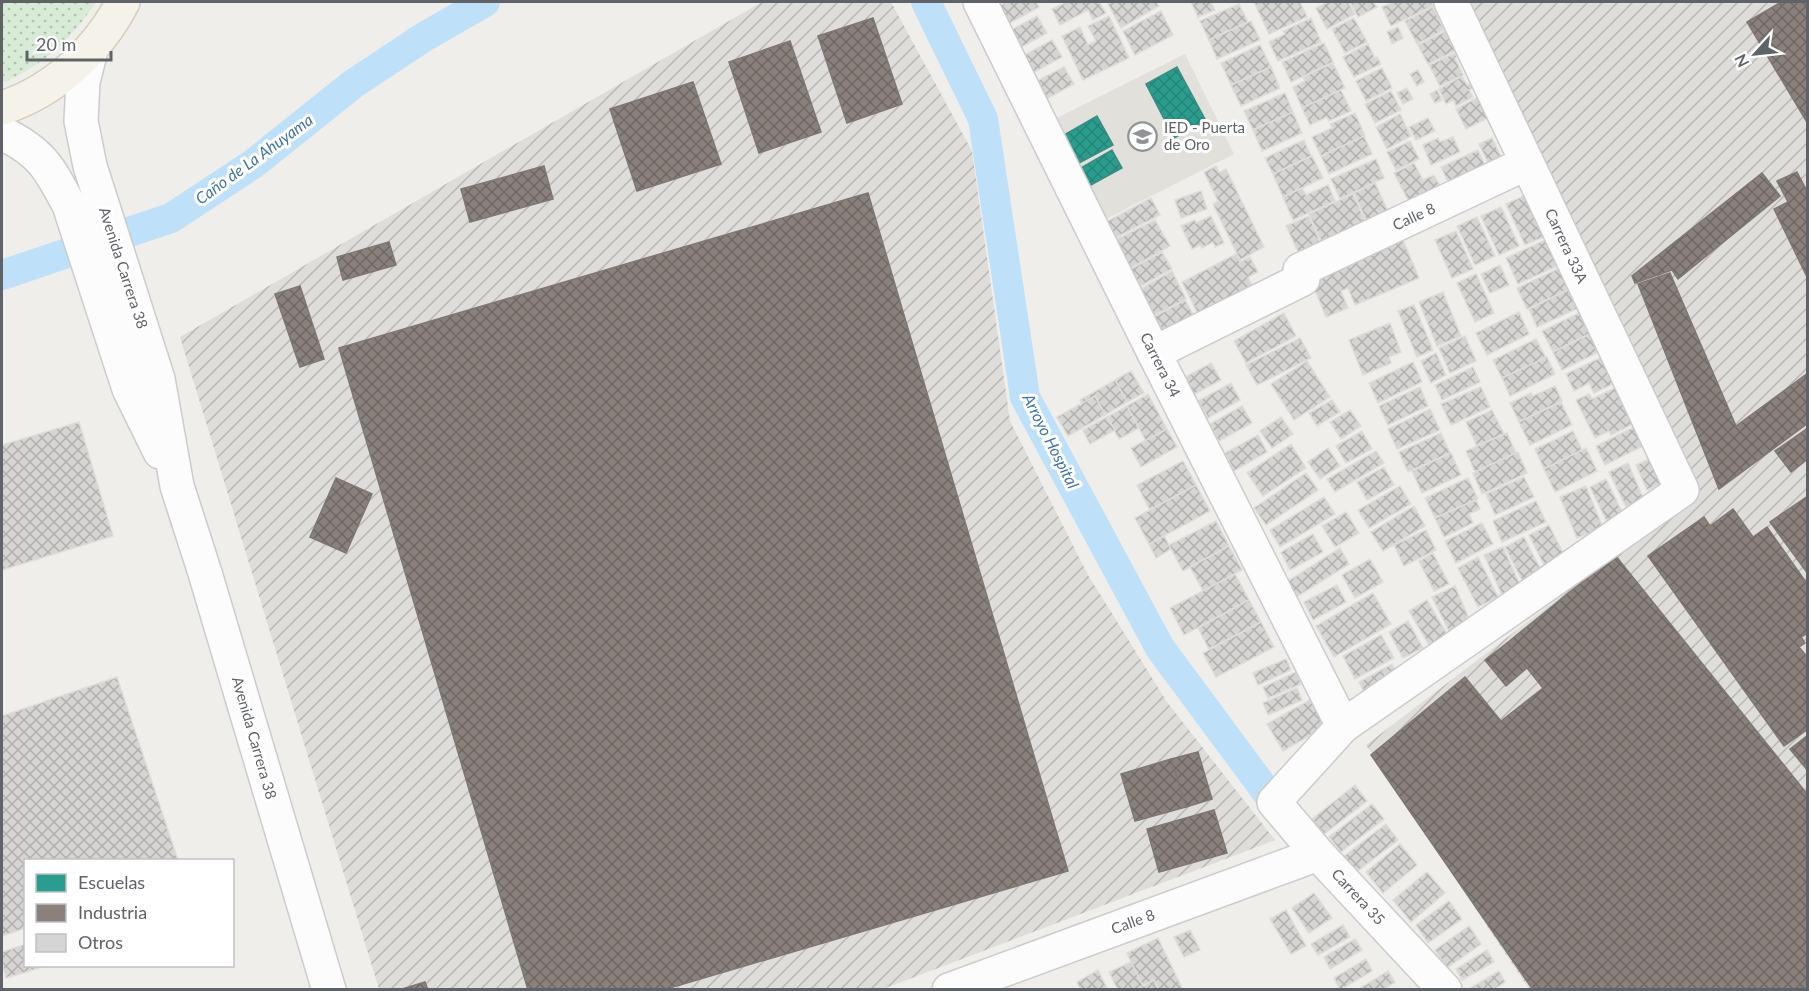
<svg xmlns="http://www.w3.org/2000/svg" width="1809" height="991" font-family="Lato,sans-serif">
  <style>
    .industrial { fill: url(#industrial-furrows) }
    .education { fill: #e2e0da }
    .grass { fill: url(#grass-dots) }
    .schools { fill: url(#schools-cross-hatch); stroke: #3a8c83; stroke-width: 1.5 }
    .industry { fill: url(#industry-cross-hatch); stroke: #7d7876; stroke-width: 1.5 }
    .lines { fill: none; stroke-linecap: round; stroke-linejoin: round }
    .canal { stroke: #bfe0f9; stroke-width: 30 }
    .building { fill: url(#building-cross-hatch); stroke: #deddd9; stroke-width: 1.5 }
    .minor-casing { stroke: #cbcccc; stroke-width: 36 }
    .major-casing { stroke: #d7ceb8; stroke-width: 36 }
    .minor { stroke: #fdfcfc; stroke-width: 33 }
    .major { stroke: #f4f2e9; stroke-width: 33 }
    .labels { text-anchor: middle; stroke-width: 6; stroke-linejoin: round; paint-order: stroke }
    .poi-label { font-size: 15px; fill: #5f6368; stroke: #fff; text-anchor: start }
    .street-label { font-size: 15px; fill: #5f6368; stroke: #fff }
    .water-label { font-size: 16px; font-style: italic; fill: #4174aa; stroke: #fff }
  </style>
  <defs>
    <pattern id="industrial-furrows" width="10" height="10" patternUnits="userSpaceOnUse" patternTransform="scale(1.5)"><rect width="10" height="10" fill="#dfddda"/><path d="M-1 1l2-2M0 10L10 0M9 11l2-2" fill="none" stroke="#b8b7b5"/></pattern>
    <pattern id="grass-dots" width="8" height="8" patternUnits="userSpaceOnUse" patternTransform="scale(1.5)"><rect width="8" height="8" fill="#d8ebd6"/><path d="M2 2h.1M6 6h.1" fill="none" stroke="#b2c2b1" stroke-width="1.8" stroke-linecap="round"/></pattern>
    <pattern id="schools-cross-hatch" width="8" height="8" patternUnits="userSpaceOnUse" patternTransform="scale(1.5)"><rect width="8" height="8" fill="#2a9d8f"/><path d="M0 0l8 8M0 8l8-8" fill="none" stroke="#278479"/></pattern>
    <pattern id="industry-cross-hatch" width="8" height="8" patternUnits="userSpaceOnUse" patternTransform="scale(1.5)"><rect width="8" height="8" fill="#8a817c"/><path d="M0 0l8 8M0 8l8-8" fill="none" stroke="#6e6865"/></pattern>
    <pattern id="building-cross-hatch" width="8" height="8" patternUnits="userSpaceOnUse" patternTransform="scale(1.5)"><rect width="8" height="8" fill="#d6d5d3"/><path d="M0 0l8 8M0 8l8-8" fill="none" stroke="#b1b0af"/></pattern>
  </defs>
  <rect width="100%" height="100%" fill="#efeeea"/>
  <g class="industrial">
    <path d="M762,2H891L972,151L1010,421L1088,575L1167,702L1275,840L883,989H379L180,337Z"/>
    <path d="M1465,2H1807V989H1529L1366,745L1695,494Z"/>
  </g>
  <path class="education" d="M1185,54L1234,154L1102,221L1053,120Z"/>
  <path class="grass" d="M2,2H96C72,38 43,66 2,83Z"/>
  <g class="schools">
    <path d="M1177,67L1206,121L1174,138L1146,84Z"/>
    <path d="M1097,116L1113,145L1079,163L1064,135Z"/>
    <path d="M1112,150L1122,168L1089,186L1079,169Z"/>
  </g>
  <g class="industry">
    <path d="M1781,2H1808V124L1747,22Z"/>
    <path d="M873,18L902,104L847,123L818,36Z"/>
    <path d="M790,41L821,132L759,153L729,62Z"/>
    <path d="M693,82L721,164L637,191L610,109Z"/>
    <path d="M544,166L553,199L470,222L461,189Z"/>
    <path d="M1797,172L1808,193V279L1774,209L1788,202L1777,181Z"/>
    <path d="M1762,173L1780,196L1678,279L1672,270L1635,283L1632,276Z"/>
    <path d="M868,193L1068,871L663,990H528L339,348Z"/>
    <path d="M389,242L396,265L343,280L337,257Z"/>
    <path d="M1670,273L1736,426L1808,373V423L1719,489L1638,284Z"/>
    <path d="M300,286L324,359L300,367L275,294Z"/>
    <path d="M1808,428V459L1791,472L1775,451Z"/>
    <path d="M336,478L372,494L346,553L310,537Z"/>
    <path d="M1808,496V574L1770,522Z"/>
    <path d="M1733,509L1753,537L1767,527L1808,585V633L1801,637L1805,643L1799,647L1808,658V729L1784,746L1648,556L1704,517L1710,526Z"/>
    <path d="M1615,555L1808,795V990H1533L1371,755L1465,677L1501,721L1543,688L1507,643Z"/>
    <path d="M1507,643L1527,668L1506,686L1485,660Z"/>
    <path d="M1808,735V771L1790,749Z"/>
    <path d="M1198,752L1212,799L1186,807L1171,759Z"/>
    <path d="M1171,759L1186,807L1135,821L1121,774Z"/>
    <path d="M1214,810L1227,853L1159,872L1147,829Z"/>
    <path d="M425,982L428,990H399Z"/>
  </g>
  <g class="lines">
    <g class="canal">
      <path d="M926,2L983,119L1025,397L1160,648L1274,802"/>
      <path d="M2,275L171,218L253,164L353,84L424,37L485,2"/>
    </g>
  </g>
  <g class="building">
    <path d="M1007,2H1036L1039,7L1006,25L996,7Z"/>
    <path d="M1067,2H1099L1106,13L1093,20L1088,10L1060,25L1052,9Z"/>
    <path d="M1112,2H1156L1159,6L1121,28L1108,4Z"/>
    <path d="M1191,2H1211L1215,10L1198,17Z"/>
    <path d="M1254,2H1300L1307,17L1269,34Z"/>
    <path d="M1328,2H1348L1355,14L1327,29L1316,8Z"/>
    <path d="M1350,2H1373L1377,7L1358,17Z"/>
    <path d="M1394,2H1431L1433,6L1391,26L1382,7Z"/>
    <path d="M1239,4L1248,22L1209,40L1200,21Z"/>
    <path d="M1433,7L1444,30L1417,44L1405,21Z"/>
    <path d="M1161,11L1173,35L1135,55L1123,31Z"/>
    <path d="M1037,16L1047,33L1014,51L1004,34Z"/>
    <path d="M1109,16L1129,58L1083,80L1062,36L1080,27L1088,45L1096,41L1088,26Z"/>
    <path d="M1311,18L1321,42L1278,61L1269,42L1285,34L1283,31Z"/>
    <path d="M1354,18L1367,42L1345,53L1332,29Z"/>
    <path d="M1251,21L1260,40L1217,59L1209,40Z"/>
    <path d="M1398,27L1403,38L1392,44L1387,32Z"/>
    <path d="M1446,31L1455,51L1428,64L1418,45Z"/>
    <path d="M1052,40L1062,57L1029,75L1019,58Z"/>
    <path d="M1324,43L1333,62L1291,82L1282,62Z"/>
    <path d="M1368,44L1375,58L1377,57L1381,64L1354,77L1343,57Z"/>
    <path d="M1260,45L1271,67L1231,85L1221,63Z"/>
    <path d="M1455,53L1457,57L1455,58L1463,75L1440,86L1429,65Z"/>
    <path d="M1333,63L1345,88L1302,108L1293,87L1305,81L1303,77Z"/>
    <path d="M1064,67L1074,84L1041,102L1031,84Z"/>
    <path d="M1271,67L1280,88L1241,106L1231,85Z"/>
    <path d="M1382,68L1392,88L1366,101L1356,81Z"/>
    <path d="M1418,70L1424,82L1417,86L1410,74Z"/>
    <path d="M1462,76L1467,85L1472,82L1475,87L1469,90L1473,97L1456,106L1453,100L1446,104L1439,89Z"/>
    <path d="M1407,88L1413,99L1403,104L1397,93Z"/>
    <path d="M1341,90L1351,111L1329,121L1327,117L1310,125L1302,108Z"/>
    <path d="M1437,90L1442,100L1435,103L1430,94Z"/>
    <path d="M1391,91L1401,110L1375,123L1365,104Z"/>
    <path d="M1285,93L1293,112L1253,130L1244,111Z"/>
    <path d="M1480,96L1490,117L1466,129L1456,109Z"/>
    <path d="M1293,112L1302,133L1262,151L1253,130Z"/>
    <path d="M1355,113L1365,136L1321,156L1312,137L1332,128L1330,124Z"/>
    <path d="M1400,114L1411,136L1387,149L1376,127Z"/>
    <path d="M1428,118L1435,131L1416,140L1409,127Z"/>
    <path d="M1364,136L1372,154L1329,174L1321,156Z"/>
    <path d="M1453,137L1460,152L1431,165L1423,145L1438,138L1440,142Z"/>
    <path d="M1492,138L1505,165L1492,171L1479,144Z"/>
    <path d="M1304,140L1311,156L1273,174L1265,158Z"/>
    <path d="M1410,141L1419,159L1396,170L1387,152Z"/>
    <path d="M1478,150L1489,174L1452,191L1441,167Z"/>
    <path d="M1312,156L1323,178L1283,197L1273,174Z"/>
    <path d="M1376,159L1384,178L1340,199L1331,179Z"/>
    <path d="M1414,163L1423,180L1434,175L1442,190L1415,213L1394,173Z"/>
    <path d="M1216,166L1219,173L1226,169L1264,247L1240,260L1213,204L1218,201L1204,172Z"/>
    <path d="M1375,183L1394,224L1372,233L1354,193Z"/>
    <path d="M1328,185L1335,201L1293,220L1283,197L1302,188L1306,195Z"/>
    <path d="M1201,191L1207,209L1181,218L1175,200Z"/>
    <path d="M1530,193L1548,235L1525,245L1506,204Z"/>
    <path d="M1353,194L1371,234L1327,254L1309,214Z"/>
    <path d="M1151,198L1160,215L1113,239L1104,223Z"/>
    <path d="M1501,207L1519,246L1499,255L1481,216Z"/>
    <path d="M1211,216L1224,243L1215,247L1213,242L1202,248L1200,245L1192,249L1181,226L1195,220L1196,223Z"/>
    <path d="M1309,216L1324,252L1303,262L1286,226Z"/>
    <path d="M1477,217L1495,256L1475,265L1457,226Z"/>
    <path d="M1155,220L1170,246L1129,269L1113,241Z"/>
    <path d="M1456,231L1473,269L1452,278L1435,240Z"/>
    <path d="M1401,235L1419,278L1355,305L1348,288L1341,291L1348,308L1326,317L1308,273Z"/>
    <path d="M1554,236L1566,262L1518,284L1506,258Z"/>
    <path d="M1162,252L1172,269L1139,287L1129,270Z"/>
    <path d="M1236,254L1240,262L1250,257L1258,272L1248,277L1253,288L1199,316L1182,282Z"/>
    <path d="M1500,265L1509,285L1490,293L1481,274Z"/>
    <path d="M1562,267L1572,288L1527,309L1517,288Z"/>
    <path d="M1172,271L1186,299L1149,318L1135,292Z"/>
    <path d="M1476,274L1494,313L1475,322L1457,283Z"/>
    <path d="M1572,288L1581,307L1537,327L1529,309Z"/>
    <path d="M1443,292L1461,336L1437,346L1419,302Z"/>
    <path d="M1185,300L1194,316L1157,336L1148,320Z"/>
    <path d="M1414,305L1433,350L1417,357L1398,311Z"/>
    <path d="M1583,311L1593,332L1553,352L1542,331Z"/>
    <path d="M1519,312L1529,334L1487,355L1476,333Z"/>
    <path d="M1284,313L1296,336L1246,363L1234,341Z"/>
    <path d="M1390,323L1401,352L1389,357L1391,363L1363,375L1349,340Z"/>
    <path d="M1594,332L1603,350L1562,370L1553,352Z"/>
    <path d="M1465,336L1476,361L1450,373L1439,348Z"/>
    <path d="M1300,338L1311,358L1257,385L1246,365Z"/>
    <path d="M1536,339L1546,358L1502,378L1493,360Z"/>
    <path d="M1436,353L1446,375L1431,383L1421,361Z"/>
    <path d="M1547,357L1555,374L1510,396L1502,378Z"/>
    <path d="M1602,357L1615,383L1594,393L1589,383L1574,391L1566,374Z"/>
    <path d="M1307,361L1330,397L1294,420L1271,384Z"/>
    <path d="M1413,362L1422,382L1378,403L1369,383Z"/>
    <path d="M1211,363L1221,380L1187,398L1178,381Z"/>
    <path d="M1473,367L1480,382L1442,400L1435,385Z"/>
    <path d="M1131,371L1144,393L1127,402L1115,380Z"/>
    <path d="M1115,380L1127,402L1105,415L1095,396L1082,404L1080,400Z"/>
    <path d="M1231,383L1240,400L1208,418L1198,401Z"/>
    <path d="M1555,386L1562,401L1519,422L1510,403L1531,393L1533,396Z"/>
    <path d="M1619,386L1637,422L1611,435L1609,431L1595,438L1576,400L1589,394L1592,399Z"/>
    <path d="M1420,387L1428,406L1388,425L1379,406Z"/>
    <path d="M1481,387L1490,407L1451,425L1441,404Z"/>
    <path d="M1148,394L1167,429L1146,441L1127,406Z"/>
    <path d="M1095,396L1105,415L1068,436L1057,417Z"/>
    <path d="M1332,400L1340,412L1317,426L1309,413Z"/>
    <path d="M1561,402L1572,425L1530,445L1519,422Z"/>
    <path d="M1127,406L1139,428L1119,439L1107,417Z"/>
    <path d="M1242,406L1252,423L1219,441L1210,424Z"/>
    <path d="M1430,409L1440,430L1397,449L1388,429Z"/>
    <path d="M1350,410L1361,426L1341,439L1330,422Z"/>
    <path d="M1492,410L1504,434L1477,446L1466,422Z"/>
    <path d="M1107,417L1115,430L1090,444L1083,430Z"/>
    <path d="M1281,417L1293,434L1272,448L1260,431Z"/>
    <path d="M79,422L113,536L2,570V445Z"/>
    <path d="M1642,423L1651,442L1605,465L1596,446Z"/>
    <path d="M1167,429L1177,447L1141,467L1131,448Z"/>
    <path d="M1362,431L1372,449L1346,463L1336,446Z"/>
    <path d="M1573,431L1582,450L1544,469L1535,449Z"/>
    <path d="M1441,433L1450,453L1408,472L1399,452Z"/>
    <path d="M1507,433L1516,453L1475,472L1466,451Z"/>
    <path d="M1258,435L1267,452L1234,471L1225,453Z"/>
    <path d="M1291,444L1306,468L1263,496L1247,473Z"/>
    <path d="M1328,448L1340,466L1320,479L1308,462Z"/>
    <path d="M1586,448L1597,471L1555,492L1544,469Z"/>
    <path d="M1376,451L1384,463L1335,492L1327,479Z"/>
    <path d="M1518,452L1527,473L1482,494L1473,473Z"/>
    <path d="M1451,453L1461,475L1422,493L1412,471Z"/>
    <path d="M1654,457L1665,482L1647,490L1636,465Z"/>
    <path d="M1183,461L1196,485L1150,510L1137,485Z"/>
    <path d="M1628,463L1645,502L1627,509L1609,472Z"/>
    <path d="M1384,467L1394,485L1367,500L1357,482Z"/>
    <path d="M1306,473L1318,490L1266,525L1254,508Z"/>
    <path d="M1524,477L1534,497L1495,515L1486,494Z"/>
    <path d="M1468,478L1478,499L1435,518L1425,498Z"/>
    <path d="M1606,479L1625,518L1609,526L1590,487Z"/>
    <path d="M1196,485L1210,511L1149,544L1135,518Z"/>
    <path d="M1400,486L1411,504L1369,528L1358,510Z"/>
    <path d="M1586,486L1603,528L1577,538L1560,497Z"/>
    <path d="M1324,497L1335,514L1280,547L1270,530Z"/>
    <path d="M1476,500L1480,509L1469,514L1473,523L1444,537L1435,518Z"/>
    <path d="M1536,501L1546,522L1502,542L1493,521Z"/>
    <path d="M1414,506L1425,526L1383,551L1371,532Z"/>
    <path d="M1346,512L1359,533L1335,547L1322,526Z"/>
    <path d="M1216,521L1229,546L1183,571L1169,545Z"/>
    <path d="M1482,523L1493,544L1456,563L1445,541Z"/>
    <path d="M1549,525L1570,567L1550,577L1529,535Z"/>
    <path d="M1426,530L1436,550L1404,566L1394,545Z"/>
    <path d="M1313,534L1323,552L1290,570L1281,552Z"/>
    <path d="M1164,536L1171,549L1156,558L1149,544Z"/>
    <path d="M1524,537L1545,578L1526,588L1505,547Z"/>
    <path d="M1229,546L1242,570L1203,591L1190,567Z"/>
    <path d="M1503,547L1522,589L1503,597L1484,555Z"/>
    <path d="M1340,548L1349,564L1295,598L1285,583Z"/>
    <path d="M1433,553L1449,584L1434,591L1419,561Z"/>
    <path d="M1478,557L1498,597L1478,607L1458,568Z"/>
    <path d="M1370,559L1383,582L1355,598L1342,575Z"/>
    <path d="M1235,574L1249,600L1184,635L1170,608Z"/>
    <path d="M1337,585L1346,602L1313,620L1304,602Z"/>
    <path d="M1455,586L1470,621L1450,633L1432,597Z"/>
    <path d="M1373,593L1391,624L1334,657L1316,626Z"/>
    <path d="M1249,600L1261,622L1209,649L1198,628Z"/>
    <path d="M1427,600L1447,634L1429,645L1409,611Z"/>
    <path d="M1408,621L1423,648L1403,658L1389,632Z"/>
    <path d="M1261,622L1274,647L1216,677L1203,653Z"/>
    <path d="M1381,635L1394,658L1355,679L1343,656Z"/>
    <path d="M1286,659L1291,670L1258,685L1253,673Z"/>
    <path d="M1392,664L1402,682L1368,700L1359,682Z"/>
    <path d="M1296,672L1301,684L1268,698L1263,687Z"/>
    <path d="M117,677L178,860H26V928L2,936V716Z"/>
    <path d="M1297,688L1302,700L1268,715L1263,703Z"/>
    <path d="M1315,697L1330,724L1283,751L1267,724Z"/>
    <path d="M1355,785L1367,801L1324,834L1312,819Z"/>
    <path d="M1372,804L1384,819L1341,852L1329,837Z"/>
    <path d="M1386,824L1398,840L1355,873L1343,857Z"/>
    <path d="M1400,844L1417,865L1383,893L1366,872Z"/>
    <path d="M1427,872L1445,893L1411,922L1393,900Z"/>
    <path d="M1314,893L1332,918L1309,933L1292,908Z"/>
    <path d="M1449,901L1462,919L1428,943L1416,925Z"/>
    <path d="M1286,910L1306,946L1291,954L1270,919Z"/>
    <path d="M1343,925L1350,937L1318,955L1311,944Z"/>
    <path d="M1469,926L1481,944L1447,968L1435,950Z"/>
    <path d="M1190,930L1200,950L1184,957L1174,937Z"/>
    <path d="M1158,938L1183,990H1159L1154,980L1143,986L1131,962L1127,953Z"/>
    <path d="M1355,939L1362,950L1330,969L1324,957Z"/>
    <path d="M26,944V966H46L6,978L2,962V952Z"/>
    <path d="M1487,950L1494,962L1462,980L1456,969Z"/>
    <path d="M1366,959L1372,971L1340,990L1334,978Z"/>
    <path d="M1131,962L1143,986L1154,980L1159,990H1118L1109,972Z"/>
    <path d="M1098,970L1108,990H1081L1077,982Z"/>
    <path d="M1388,971L1395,982L1383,990H1357Z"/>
    <path d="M1499,971L1505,982L1493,990H1467Z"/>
  </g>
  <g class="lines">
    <defs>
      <g id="minor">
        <path d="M980,2L1145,335L1343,726"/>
        <path d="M91,50L83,82L81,121L90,166L158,379L177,486L205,573L329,990"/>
        <path d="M2,133C41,152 49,167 69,205L129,389L160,452"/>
        <path d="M1300,270L1527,163"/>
        <path d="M1154,353L1303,279"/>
        <path d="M949,990L1318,854"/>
        <path d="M1445,990L1318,854L1274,802L1343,726L1682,490L1451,2"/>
      </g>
      <path id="major" d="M2,108C55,91 98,50 123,2"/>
    </defs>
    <use href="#minor" class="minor-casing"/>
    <use href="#major" class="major-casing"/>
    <use href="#minor" class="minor"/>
    <use href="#major" class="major"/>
  </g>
  <defs>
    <symbol id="school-ring" viewBox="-11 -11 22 22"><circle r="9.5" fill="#fff" stroke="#919496" stroke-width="1.5"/><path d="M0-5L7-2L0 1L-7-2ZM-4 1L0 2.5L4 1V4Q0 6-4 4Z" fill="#919496"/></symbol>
  </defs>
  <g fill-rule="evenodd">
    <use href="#school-ring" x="1126" y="120" width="33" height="33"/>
  </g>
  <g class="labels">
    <g class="poi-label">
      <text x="1164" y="133">IED - Puerta<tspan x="1164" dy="17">de Oro</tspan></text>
    </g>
    <g class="street-label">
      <text transform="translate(1414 217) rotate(-25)" y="5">Calle 8</text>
      <text transform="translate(1566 246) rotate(65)" y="5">Carrera 33A</text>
      <text transform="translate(123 268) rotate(72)" y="5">Avenida Carrera 38</text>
      <text transform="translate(1160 365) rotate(63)" y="5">Carrera 34</text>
      <text transform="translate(254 738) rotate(74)" y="5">Avenida Carrera 38</text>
      <text transform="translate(1358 897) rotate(47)" y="5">Carrera 35</text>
      <text transform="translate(1133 922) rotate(-20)" y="5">Calle 8</text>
    </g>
    <g class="water-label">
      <text transform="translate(254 159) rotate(-36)" y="6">Caño de La Ahuyama</text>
      <text transform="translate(1051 441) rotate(63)" y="6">Arroyo Hospital</text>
    </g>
  </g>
  <rect width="1809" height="991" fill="none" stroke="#5f6368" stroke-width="6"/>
  <rect x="24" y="859" width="210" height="108" fill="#ffffff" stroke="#bfc1c3" stroke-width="1.5"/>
  <rect x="36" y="874" width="30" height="18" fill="#2a9d8f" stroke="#bfc1c3" stroke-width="1.5"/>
  <text x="78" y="889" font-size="18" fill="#5f6368">Escuelas</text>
  <rect x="36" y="904" width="30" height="18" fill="#8a817c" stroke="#bfc1c3" stroke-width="1.5"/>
  <text x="78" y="919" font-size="18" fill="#5f6368">Industria</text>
  <rect x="36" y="934" width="30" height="18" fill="#d6d5d3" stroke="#bfc1c3" stroke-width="1.5"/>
  <text x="78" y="949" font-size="18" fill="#5f6368">Otros</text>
  <g transform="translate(1755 54) rotate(243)" stroke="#ffffff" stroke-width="4.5" paint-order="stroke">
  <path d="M0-4.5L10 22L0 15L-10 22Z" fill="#5f6368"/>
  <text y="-9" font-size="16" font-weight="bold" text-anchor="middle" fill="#5f6368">N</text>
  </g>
  <path d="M27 51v9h84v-9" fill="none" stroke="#5f6368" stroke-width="3"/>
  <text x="36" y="51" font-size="18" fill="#5f6368" stroke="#ffffff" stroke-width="4.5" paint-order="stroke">20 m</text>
</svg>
